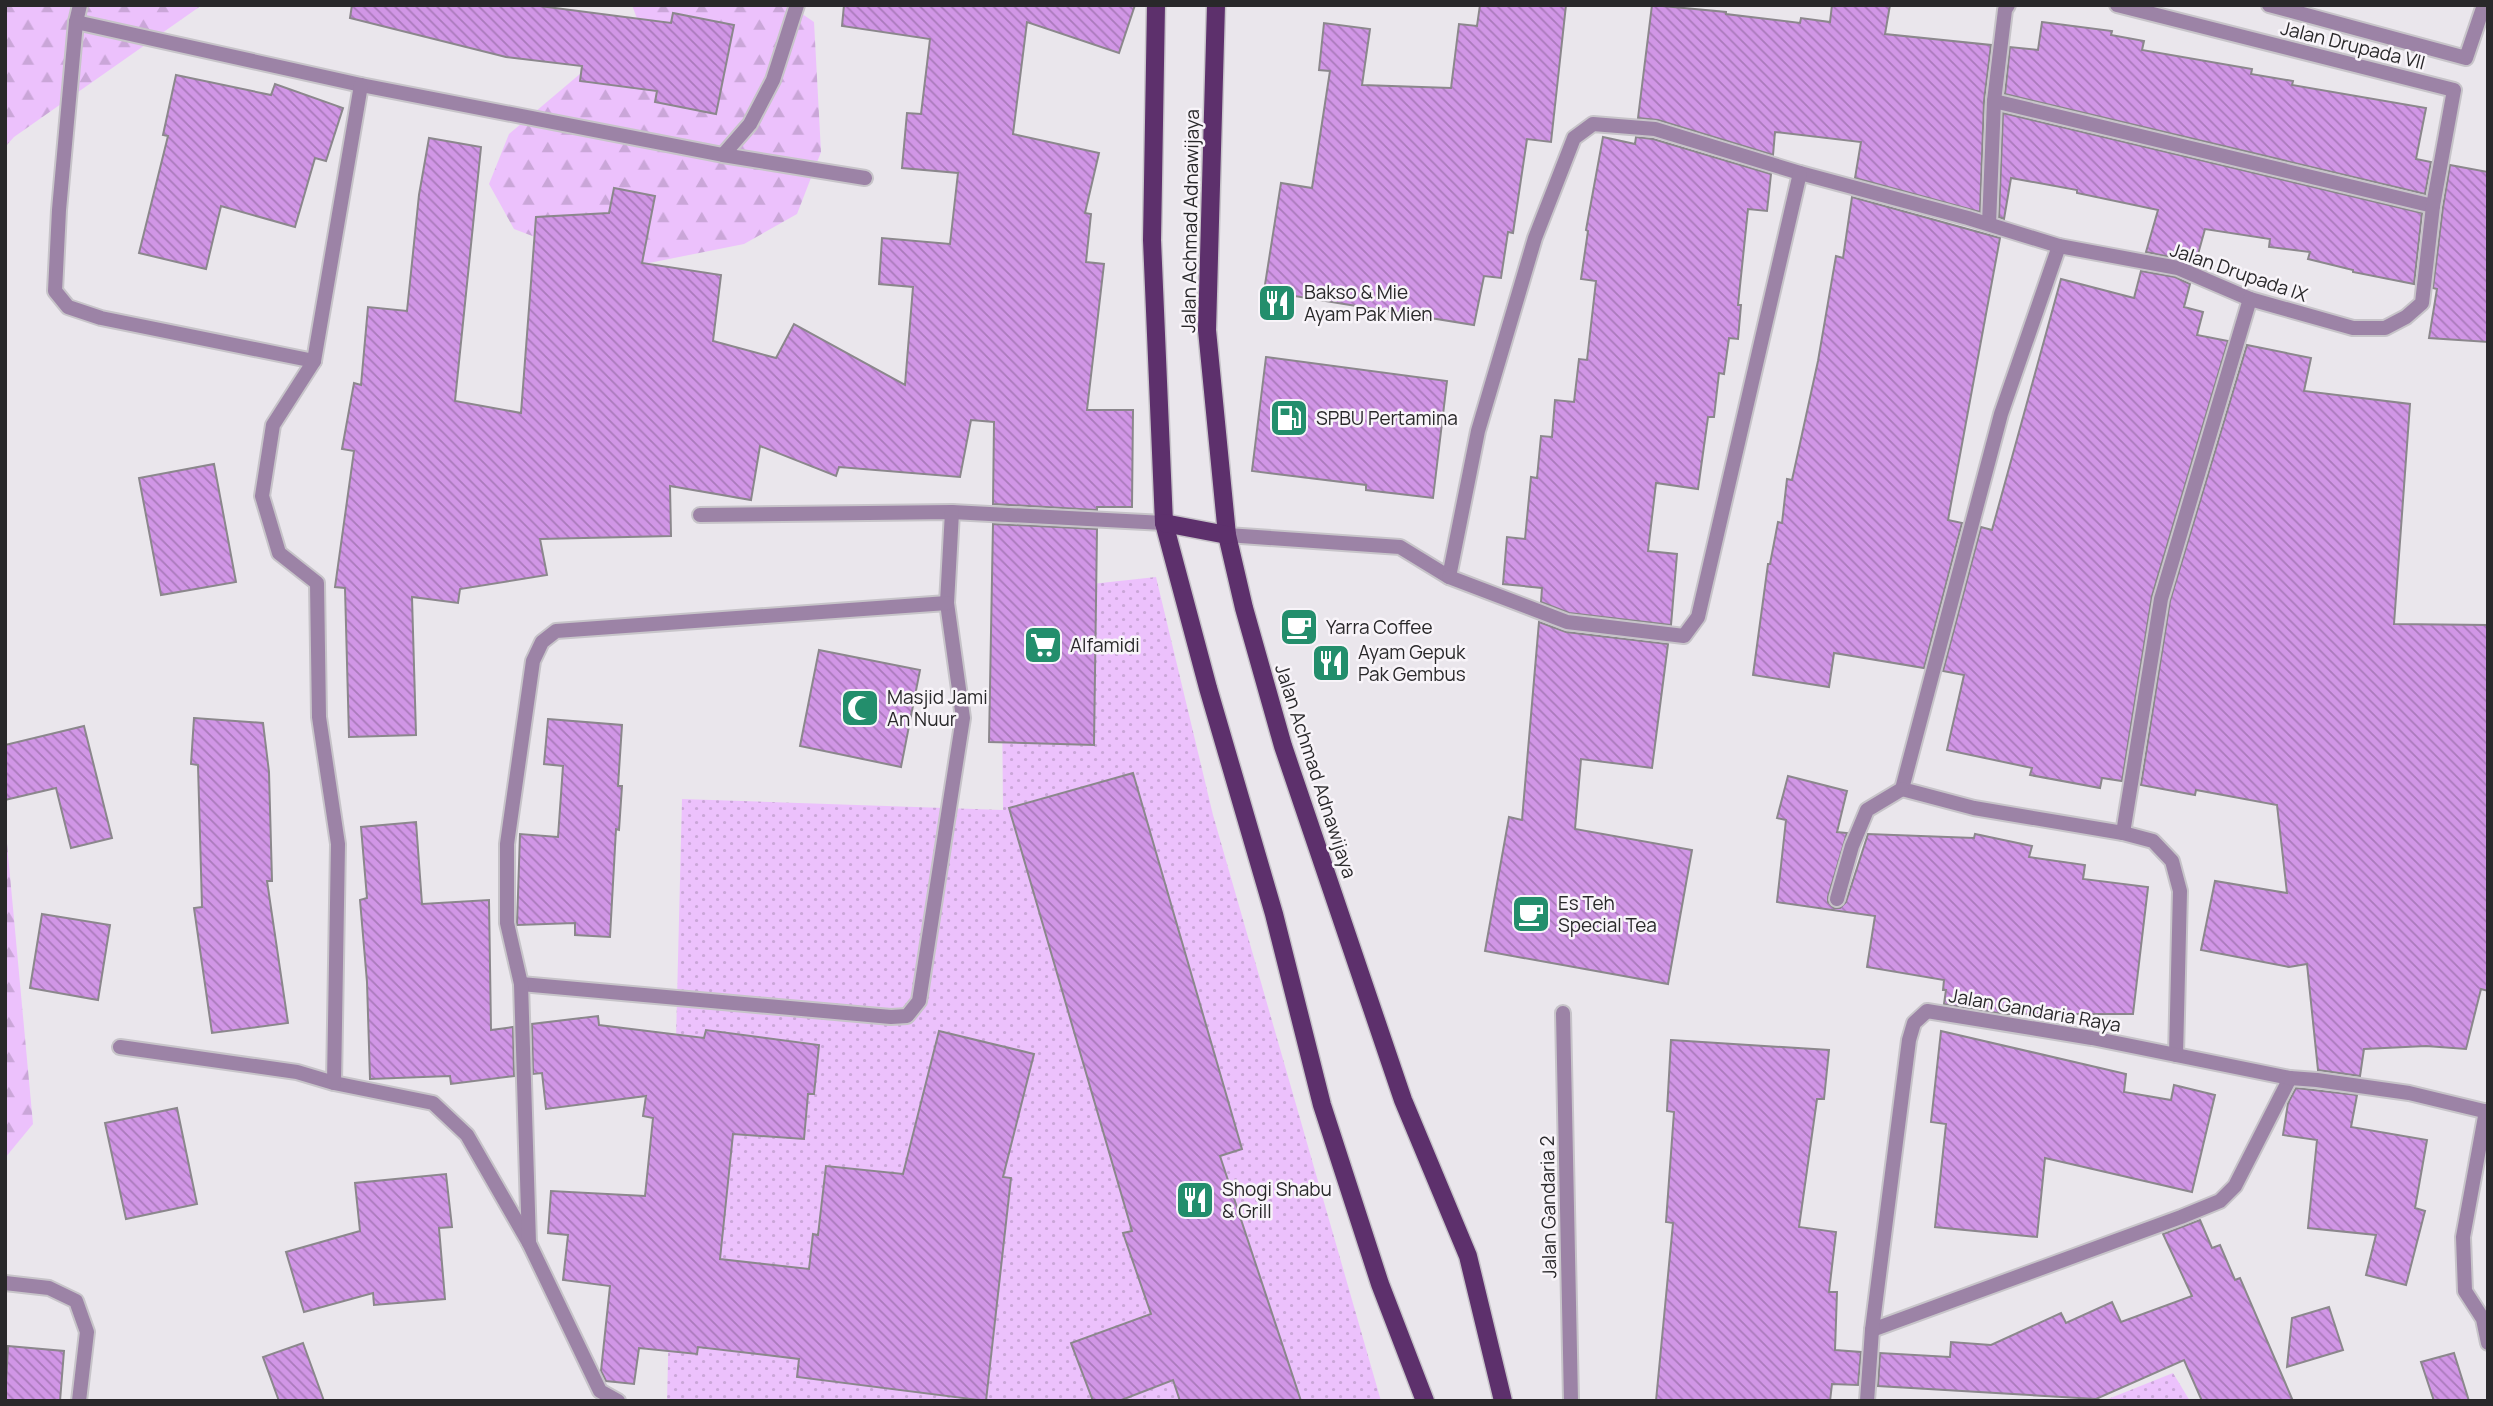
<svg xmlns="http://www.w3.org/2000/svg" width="2493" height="1406" font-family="Manrope,sans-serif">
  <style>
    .grass { fill: url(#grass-dots) }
    .forest { fill: url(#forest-firs) }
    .building { fill: url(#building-back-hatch); stroke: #8b878c; stroke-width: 2 }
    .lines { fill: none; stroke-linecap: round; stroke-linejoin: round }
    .minor-casing { stroke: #c7c4c9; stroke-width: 18 }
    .primary-casing { stroke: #c7c4c9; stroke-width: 21 }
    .minor { stroke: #9c83a6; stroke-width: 14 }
    .primary { stroke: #5d306c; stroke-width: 18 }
    .labels { text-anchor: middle; stroke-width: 5; stroke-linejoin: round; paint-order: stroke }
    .street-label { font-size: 19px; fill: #29282a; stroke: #f8f4f9 }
    .poi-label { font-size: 19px; fill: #29282a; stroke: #f8f4f9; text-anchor: start }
  </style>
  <defs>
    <pattern id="grass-dots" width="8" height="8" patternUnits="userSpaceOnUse" patternTransform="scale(1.75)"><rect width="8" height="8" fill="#ecc1fc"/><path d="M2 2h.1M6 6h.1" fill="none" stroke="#caa6d8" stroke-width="1.8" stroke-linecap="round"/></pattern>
    <pattern id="forest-firs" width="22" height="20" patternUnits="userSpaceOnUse" patternTransform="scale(1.75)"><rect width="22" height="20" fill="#ecc1fc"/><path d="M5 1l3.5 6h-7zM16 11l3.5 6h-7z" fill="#caa6d8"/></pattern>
    <pattern id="building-back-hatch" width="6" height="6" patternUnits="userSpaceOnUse" patternTransform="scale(1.75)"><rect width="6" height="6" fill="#d196e6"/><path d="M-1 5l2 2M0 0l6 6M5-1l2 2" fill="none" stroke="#aa7abb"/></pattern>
  </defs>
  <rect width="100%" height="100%" fill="#eae6ec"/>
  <g class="grass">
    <path d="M1156,577L1213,815L1381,1401H667L682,799L1003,810L1001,594Z"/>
    <path d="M2173,1373L2190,1401H2103Z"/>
  </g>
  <g class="forest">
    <path d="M5,5H202L14,137L5,147Z"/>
    <path d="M632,5H789L814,22L821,152L797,214L744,244L619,269L514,229L489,184L509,134L639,24Z"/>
    <path d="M5,822L33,1124L5,1158Z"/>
  </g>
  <g class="building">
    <path d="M352,5H532L671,23L673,13L734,25L716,114L655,102L657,91L580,81L582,66L506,57L350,18Z"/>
    <path d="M844,5H1135L1119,53L1027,22L1013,134L1099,153L1085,213L1091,214L1086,262L1104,264L1087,410H1133L1132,507H1097V510L993,504L994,422L971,420L960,477L839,467L836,476L760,446L751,500L670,486L671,536L540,539L547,575L460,589L458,603L412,597L416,735L349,737L345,588L335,587L354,451L342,449L354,383L361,385L368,307L407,311L419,195L429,138L481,147L455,401L521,413L536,217L609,213L614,188L655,196L642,263L721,275L713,341L776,358L794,324L905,385L913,287L879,284L882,238L950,244L958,173L902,168L907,113L921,114L930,39L842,26Z"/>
    <path d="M1480,5H1566L1551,142L1527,139L1513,233L1508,232L1501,278L1484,276L1474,325L1264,291L1281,183L1312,188L1330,71L1319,70L1324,23L1370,29L1362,85L1451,88L1459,24L1477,26Z"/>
    <path d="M1652,5L1726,12V14L1800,23L1801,18L1830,22L1832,5H1890L1885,34L1991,45L1984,101L1980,212L1855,178L1861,142L1775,132L1773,155L1658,120L1638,118Z"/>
    <path d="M2042,22L2112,31L2111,35L2144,41L2142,50L2252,69L2251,74L2293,81L2292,85L2426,108L2416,159L2431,162L2425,194L2005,94L2010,47L2038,50Z"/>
    <path d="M176,75L271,95L275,84L343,108L326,161L315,158L295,227L221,206L206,269L139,253L168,136L163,135Z"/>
    <path d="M2003,113L2422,213L2414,284L2353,272V270L2308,259L2310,252L2269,247L2270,239L2205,229L2195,265L2180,259L2146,252L2158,210L2077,193V190L2011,178L2004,219L1999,217Z"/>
    <path d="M1603,137L1635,144L1636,137L1653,139L1771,174L1767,211L1748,209L1738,305H1741L1738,339L1729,338L1724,374L1719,373L1714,417H1708L1698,489L1656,483L1648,551L1677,554L1671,625L1569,613L1541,602L1542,588L1503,584L1507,537L1525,539L1531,477L1537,478L1541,436L1552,437L1555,400L1574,402L1579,359L1587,360L1596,281L1581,279L1588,231L1586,230Z"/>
    <path d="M2450,165L2488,172V342L2429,338L2437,289L2433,288L2443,207Z"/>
    <path d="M1852,197L2000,238L1948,520L1962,523L1924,668L1834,653L1829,687L1753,675L1768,564H1770L1778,522L1782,523L1787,479L1792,480L1818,361L1836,256L1843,258Z"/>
    <path d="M2141,271L2175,277L2190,284L2184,307L2203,312L2197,335L2228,341L2152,596L2122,781L2102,778L2100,788L2030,775L2032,768L1947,750L1964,675L1943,671L1981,527L1992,530L2061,279L2134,298Z"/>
    <path d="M2247,345L2311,358L2304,391L2410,404L2394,624L2488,625V991L2481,989L2466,1049L2426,1046L2364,1049L2360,1076L2318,1070L2307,964L2289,967L2201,950L2215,881L2287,893L2277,805L2196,790L2195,795L2141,785L2170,601Z"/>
    <path d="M1266,357L1447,381L1433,498L1366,490V485L1252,471Z"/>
    <path d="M214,464L236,582L161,595L139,478Z"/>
    <path d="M993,524L1097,529L1094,745L989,742Z"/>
    <path d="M1539,622L1566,632L1668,644L1652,768L1581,759L1575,829L1692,850L1668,984L1485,951L1509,817L1522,820Z"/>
    <path d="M819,650L920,670L901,767L800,746Z"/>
    <path d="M194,718L263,723L269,772L272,881H267L288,1023L212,1033L194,908L202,907L198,765L191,764Z"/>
    <path d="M548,719L622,725L618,786H622L619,830L616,829L610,937L575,935V923L517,925L520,834L558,837L563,766L544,764Z"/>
    <path d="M84,726L112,838L71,848L56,788L5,800V745Z"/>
    <path d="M1133,773L1242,1149L1220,1156L1301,1401H1180L1173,1380L1119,1401H1093L1071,1343L1151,1314L1123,1233L1132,1231L1009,808Z"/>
    <path d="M1788,776L1847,791L1837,832L1847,833L1828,897V902L1834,908H1840L1846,902L1868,834L1974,838L1975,834L2032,846L2029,857L2085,865L2083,879L2148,887L2133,1014H2004L1944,1004L1946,990H1943L1944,980L1867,967L1875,916L1777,902L1786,820L1777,818Z"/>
    <path d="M416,822L422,904L489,900L491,1030L513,1027L514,1076L451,1084L450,1076L370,1079L367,982L360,900L367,898L361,827Z"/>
    <path d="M42,914L110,925L98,1000L30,988Z"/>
    <path d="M598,1016L599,1025L704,1038L706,1030L819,1045L814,1094H808L804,1139L733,1134L720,1259L809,1269L813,1234L818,1235L826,1166L903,1174L939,1031L1034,1054L1003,1177L1011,1178L986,1401L797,1377L799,1359L698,1347L697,1354L639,1348L634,1384L606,1381L601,1371L610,1286L563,1280L568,1235L548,1233L551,1191L645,1196L653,1118L643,1116L646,1096L546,1109L542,1073L533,1074L532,1024Z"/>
    <path d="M1941,1031L2126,1074L2124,1092L2171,1100L2174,1085L2215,1095L2192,1192L2045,1158L2037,1237L1935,1227L1946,1124L1931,1122Z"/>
    <path d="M1671,1040L1829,1050L1824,1099H1817L1799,1227L1836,1232L1829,1292H1837L1835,1350L1861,1352L1858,1385L1832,1384L1830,1401H1656L1673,1223L1666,1222L1674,1112L1667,1111Z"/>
    <path d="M2296,1088L2357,1095L2351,1127L2427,1140L2415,1208L2425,1211L2406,1285L2366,1275L2376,1235L2308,1228L2317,1140L2283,1135L2288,1103Z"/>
    <path d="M177,1108L197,1204L126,1219L105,1123Z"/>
    <path d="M446,1174L452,1227L439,1228L445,1299L374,1305L373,1293L304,1312L286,1252L360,1231L355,1183Z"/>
    <path d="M2200,1220L2212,1248L2220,1245L2235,1280L2240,1278L2293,1401H2202L2184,1360L2096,1399L1878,1386L1880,1353L1950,1357L1951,1342L1991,1345L2061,1313L2066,1323L2112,1302L2121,1322L2192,1296L2163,1234Z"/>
    <path d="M2329,1307L2343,1350L2287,1367L2292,1318Z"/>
    <path d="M303,1343L324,1401H279L263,1357Z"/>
    <path d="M8,1346L64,1351L60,1401H5Z"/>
    <path d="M2454,1353L2469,1401H2434L2421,1362Z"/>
  </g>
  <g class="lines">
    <defs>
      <g id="minor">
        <path d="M2269,5L2466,58L2484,5"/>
        <path d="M76,22L80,5"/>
        <path d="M1994,101L2433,206"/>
        <path d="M723,155L750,124L773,80L797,5"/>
        <path d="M1989,224L1994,101L2005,10L2008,5"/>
        <path d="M2059,246L2001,414L1902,789L1974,808L2123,833L2153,841L2172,861L2180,891L2176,1055"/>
        <path d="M314,361L101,318L68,307L55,291L59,210L76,22L361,85L723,155L865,178"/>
        <path d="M700,515L952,512L1164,523"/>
        <path d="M1227,535L1400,547L1449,577L1478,431L1535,238L1574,138L1593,124L1655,129L1800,173L1968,218L2059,246L2178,268L2250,299L2353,328H2385L2406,317L2422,303L2433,206L2454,90L2117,5"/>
        <path d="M1449,577L1567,622L1684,636L1698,617L1800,173"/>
        <path d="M2123,833L2161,599L2250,299"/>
        <path d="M1837,899L1852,846L1867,810L1902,789"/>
        <path d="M521,984L891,1017L907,1016L919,1001L963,718L947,603L952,512"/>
        <path d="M1563,1013L1571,1401"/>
        <path d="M120,1047L297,1072L334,1083L433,1103L467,1135L529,1243L600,1391L618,1401"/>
        <path d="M334,1083L338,844L319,717L317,583L279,553L262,496L273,425L314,361L361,85"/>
        <path d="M2486,1111L2463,1237L2465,1291L2483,1319L2488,1343"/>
        <path d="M529,1243L521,984L507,923V844L533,661L542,642L556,631L947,603"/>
        <path d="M5,1283L49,1288L76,1301L87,1332L79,1401"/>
        <path d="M1872,1330L2181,1217L2220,1201L2235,1186L2290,1078"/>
        <path d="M1867,1401L1872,1330L1909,1040L1914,1023L1927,1011L2092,1038L2290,1078L2317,1080L2409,1093L2488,1112"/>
      </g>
      <g id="primary">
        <path d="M1156,5L1152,240L1164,523L1208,688L1274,914L1322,1105L1380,1284L1425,1401"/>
        <path d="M1216,5L1207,330L1227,535L1244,608L1283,746L1403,1100L1468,1256L1503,1401"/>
        <path d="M1164,523L1227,535"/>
      </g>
    </defs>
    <use href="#minor" class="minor-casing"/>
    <use href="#primary" class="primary-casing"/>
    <use href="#minor" class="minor"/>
    <use href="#primary" class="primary"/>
  </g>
  <defs>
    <symbol id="restaurant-square" viewBox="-11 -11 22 22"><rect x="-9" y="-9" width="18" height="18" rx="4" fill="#238e6c" stroke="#f8f4f9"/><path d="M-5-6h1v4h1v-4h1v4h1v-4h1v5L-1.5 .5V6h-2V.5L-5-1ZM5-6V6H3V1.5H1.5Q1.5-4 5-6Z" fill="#fff"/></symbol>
    <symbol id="fuel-square" viewBox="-11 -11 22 22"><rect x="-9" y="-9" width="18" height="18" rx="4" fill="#238e6c" stroke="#f8f4f9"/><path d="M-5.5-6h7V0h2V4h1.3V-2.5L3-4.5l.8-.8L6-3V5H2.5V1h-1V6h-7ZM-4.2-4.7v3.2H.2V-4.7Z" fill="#fff"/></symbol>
    <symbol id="cafe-square" viewBox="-11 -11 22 22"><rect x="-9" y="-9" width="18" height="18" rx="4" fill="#238e6c" stroke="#f8f4f9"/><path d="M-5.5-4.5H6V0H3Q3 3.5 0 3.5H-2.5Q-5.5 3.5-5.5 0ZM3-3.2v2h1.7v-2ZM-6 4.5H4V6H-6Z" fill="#fff"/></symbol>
    <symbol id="supermarket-square" viewBox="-11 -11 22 22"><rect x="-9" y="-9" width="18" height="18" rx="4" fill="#238e6c" stroke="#f8f4f9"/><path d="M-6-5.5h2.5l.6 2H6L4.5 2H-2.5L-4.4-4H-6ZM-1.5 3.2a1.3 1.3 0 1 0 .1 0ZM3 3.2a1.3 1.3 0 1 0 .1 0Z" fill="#fff"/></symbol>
    <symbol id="mosque-square" viewBox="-11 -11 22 22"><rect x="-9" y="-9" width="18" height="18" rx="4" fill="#238e6c" stroke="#f8f4f9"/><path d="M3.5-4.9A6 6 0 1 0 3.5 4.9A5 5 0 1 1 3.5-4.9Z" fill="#fff"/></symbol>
  </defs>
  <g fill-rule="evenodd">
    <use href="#restaurant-square" x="1255" y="281" width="44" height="44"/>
    <use href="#fuel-square" x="1267" y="396" width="44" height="44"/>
    <use href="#cafe-square" x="1277" y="605" width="44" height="44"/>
    <use href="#supermarket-square" x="1021" y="623" width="44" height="44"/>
    <use href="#restaurant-square" x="1309" y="641" width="44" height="44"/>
    <use href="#mosque-square" x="838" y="686" width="44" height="44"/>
    <use href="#cafe-square" x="1509" y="892" width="44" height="44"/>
    <use href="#restaurant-square" x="1173" y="1178" width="44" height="44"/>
  </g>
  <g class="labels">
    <g class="street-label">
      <text transform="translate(2353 45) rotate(14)" y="7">Jalan Drupada VII</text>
      <text transform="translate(1190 221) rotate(-89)" y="7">Jalan Achmad Adnawijaya</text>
      <text transform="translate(2239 272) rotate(19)" y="7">Jalan Drupada IX</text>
      <text transform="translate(1316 771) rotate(72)" y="7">Jalan Achmad Adnawijaya</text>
      <text transform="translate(2035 1010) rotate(10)" y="7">Jalan Gandaria Raya</text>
      <text transform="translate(1548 1207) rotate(-91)" y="7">Jalan Gandaria 2</text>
    </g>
    <g class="poi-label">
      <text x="1304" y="299">Bakso &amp; Mie<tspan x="1304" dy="22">Ayam Pak Mien</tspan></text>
      <text x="1316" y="425">SPBU Pertamina</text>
      <text x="1326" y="634">Yarra Coffee</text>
      <text x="1070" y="652">Alfamidi</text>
      <text x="1358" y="659">Ayam Gepuk<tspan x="1358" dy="22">Pak Gembus</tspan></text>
      <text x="887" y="704">Masjid Jami<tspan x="887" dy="22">An Nuur</tspan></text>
      <text x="1558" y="910">Es Teh<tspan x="1558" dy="22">Special Tea</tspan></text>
      <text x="1222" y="1196">Shogi Shabu<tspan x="1222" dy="22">&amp; Grill</tspan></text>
    </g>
  </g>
  <rect width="2493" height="1406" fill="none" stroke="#29282a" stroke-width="14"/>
</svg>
